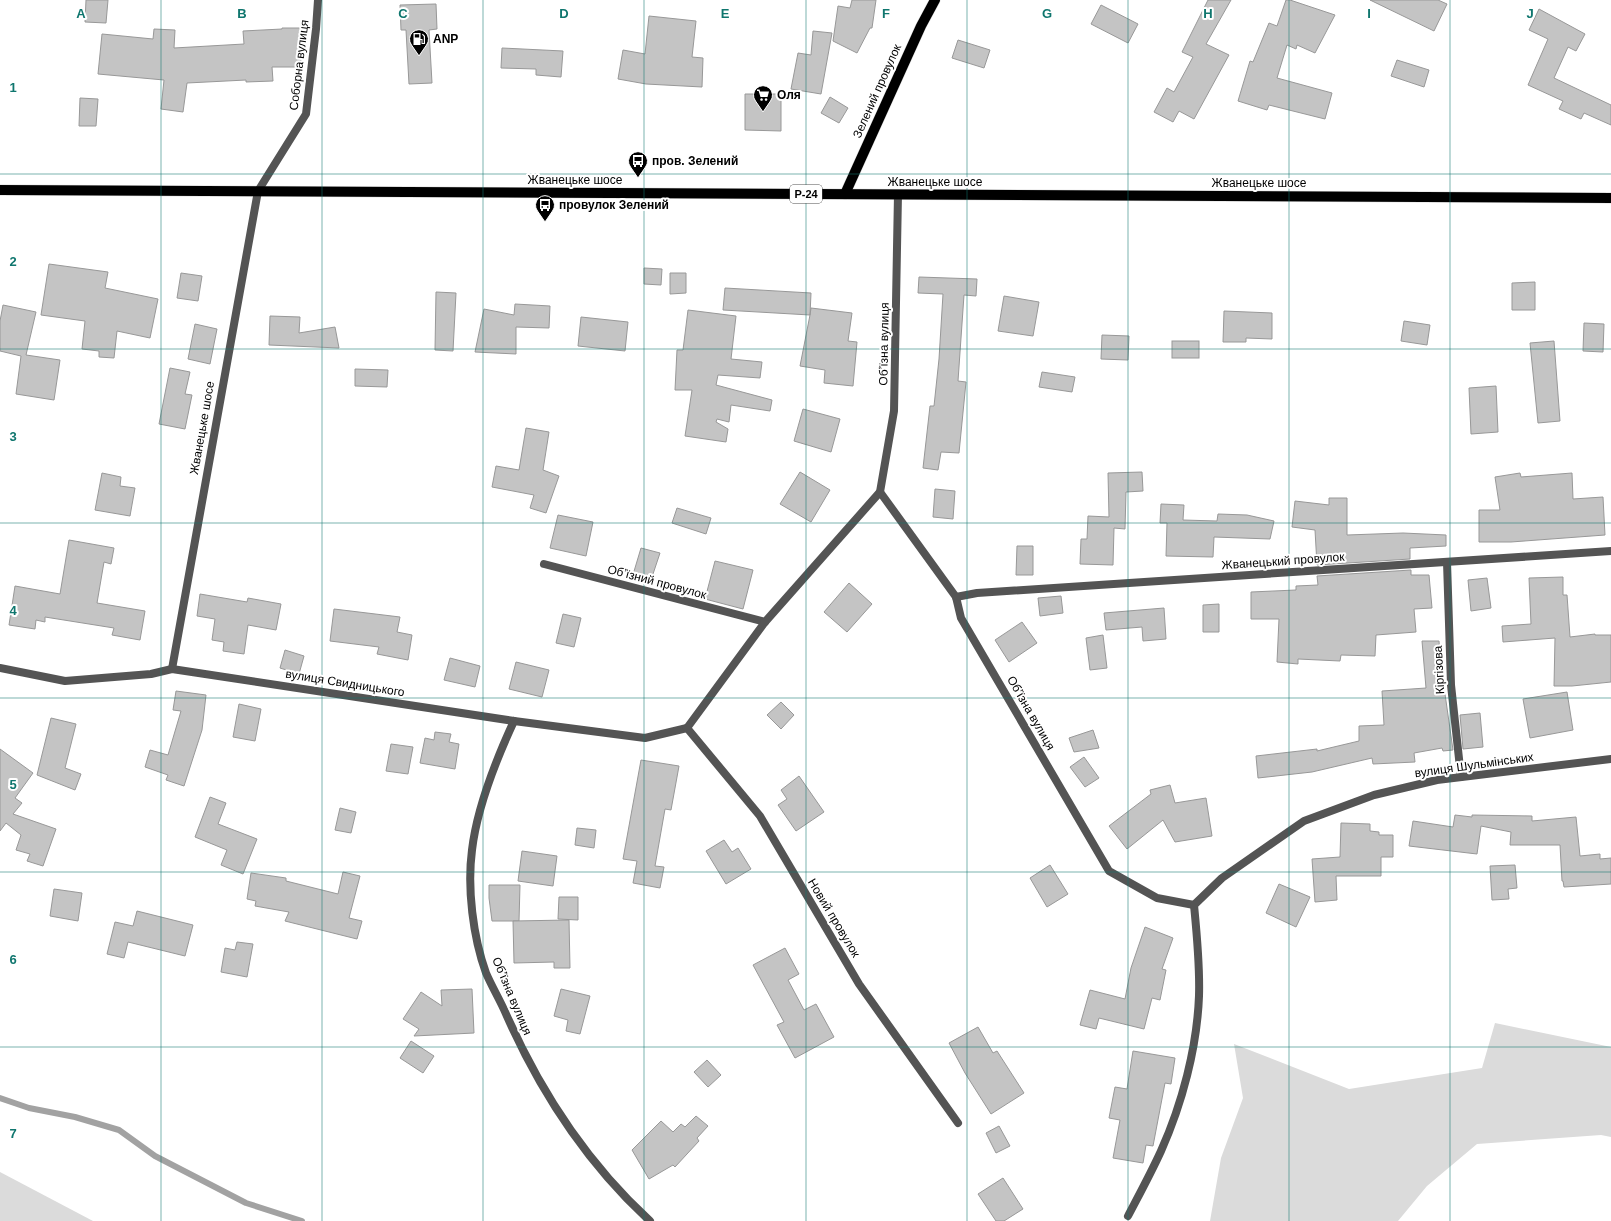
<svg xmlns="http://www.w3.org/2000/svg" width="1611" height="1221" font-family="Helvetica,sans-serif">
  <style>
    .green { fill: #dbdbdb }
    .lines { fill: none; stroke-linecap: round; stroke-linejoin: round }
    .stream { stroke: #a2a2a2; stroke-width: 6 }
    .building { fill: #c4c4c4; stroke: #989898 }
    .primary-casing { stroke: #dbdbdb; stroke-width: 11 }
    .minor { stroke: #545454; stroke-width: 8 }
    .primary { stroke: #000; stroke-width: 10 }
    .grid { fill: none; stroke: #0f766e; stroke-width: 1; stroke-opacity: 0.55 }
    .labels { text-anchor: middle; stroke-width: 4; stroke-linejoin: round; paint-order: stroke }
    .shield { fill: #fff; stroke: #4c4c4c; stroke-width: 1 }
    .shield-label { font-size: 11px; font-weight: bold; fill: #000 }
    .poi-label { font-size: 12px; font-weight: bold; fill: #000; stroke: #fff; text-anchor: start }
    .street-label { font-size: 12px; fill: #000; stroke: #fff }
    .grid-label { font-size: 13px; text-anchor: middle; font-weight: bold; fill: #0f766e; stroke: #fff; stroke-width: 4; stroke-linejoin: round; paint-order: stroke }
  </style>
  <rect width="100%" height="100%" fill="#fff"/>
  <g class="green">
    <path d="M1495,1023L1611,1047V1137L1601,1135L1477,1144L1427,1186L1398,1221H1210L1221,1158L1243,1098L1234,1044L1349,1089L1482,1068Z"/>
    <path d="M0,1172L93,1221H0Z"/>
  </g>
  <g class="lines">
    <path class="stream" d="M0,1098L29,1108L75,1117L119,1130L155,1156L246,1203L302,1221"/>
  </g>
  <g class="building">
    <path d="M86,0H108L106,23L85,22Z"/>
    <path d="M852,0H876L872,28H870L857,53L833,41L838,6L850,8Z"/>
    <path d="M1208,0H1231L1206,44L1229,55L1194,119L1179,111L1173,122L1154,112L1167,88L1174,92L1193,57L1182,52Z"/>
    <path d="M1286,0H1290L1335,15L1315,53L1297,45L1296,49L1287,45L1277,78L1332,93L1325,119L1269,105L1267,110L1238,101L1250,61L1253,62L1269,23L1277,26Z"/>
    <path d="M1370,0H1438L1447,4L1434,31Z"/>
    <path d="M436,4L437,29L429,30L432,83L409,84L406,30H401L400,5Z"/>
    <path d="M1101,5L1138,24L1128,43L1091,24Z"/>
    <path d="M1539,9L1585,34L1576,51L1568,47L1554,78L1611,105V125L1584,113L1581,119L1559,109L1563,101L1528,85L1548,39L1529,30Z"/>
    <path d="M649,16L696,21L692,57L703,58L702,87L646,84L618,79L623,50L645,54Z"/>
    <path d="M282,28H302L301,67H272L273,81L246,82V80L187,83L183,112L161,109L164,80L98,74L102,34L153,39L154,29L175,30L174,48L244,44L243,31L282,29Z"/>
    <path d="M813,31L832,33L821,94L791,89L798,53L811,55Z"/>
    <path d="M958,40L990,50L984,68L952,58Z"/>
    <path d="M502,48L563,51L561,77L536,75V69L501,68Z"/>
    <path d="M1397,60L1429,70L1424,87L1391,76Z"/>
    <path d="M745,94H781V131L745,130Z"/>
    <path d="M830,97L848,108L839,123L821,113Z"/>
    <path d="M80,98L98,99L96,126H79Z"/>
    <path d="M49,264L108,272L105,288L158,299L150,338L117,331L114,358L99,357V351L82,349L85,321L41,315Z"/>
    <path d="M644,268L662,269L661,285L644,284Z"/>
    <path d="M181,273L202,276L198,301L177,298Z"/>
    <path d="M670,273H686V293L670,294Z"/>
    <path d="M919,277L977,279L976,296L964,295L958,381L966,382L959,453L941,452L938,470L923,468L930,406H934L939,359L943,294L918,293Z"/>
    <path d="M1535,282V310H1512V283Z"/>
    <path d="M725,288L811,293L810,315L811,308L852,313L848,341L857,342L853,386L824,383L825,370L800,366L810,315L723,310Z"/>
    <path d="M436,292L456,293L453,351L435,350Z"/>
    <path d="M1004,296L1039,302L1033,336L998,331Z"/>
    <path d="M515,304L550,306L549,328L516,327V354L475,352L484,309L514,315Z"/>
    <path d="M3,305L36,312L26,355L60,360L54,400L16,394L21,356L0,351V321Z"/>
    <path d="M688,310L736,316L731,359L762,362L760,378L718,375L716,385L772,400L770,411L731,405L729,422L717,419L716,422L728,429L726,442L685,436L692,390H675L677,350H683Z"/>
    <path d="M1224,311L1272,313V339L1246,338V342H1223Z"/>
    <path d="M270,316L300,317L299,333L335,327L339,348L269,345Z"/>
    <path d="M581,317L628,322L625,351L578,346Z"/>
    <path d="M1404,321L1430,325L1427,345L1401,341Z"/>
    <path d="M1584,323L1604,324L1603,352L1583,351Z"/>
    <path d="M195,324L217,329L210,364L188,359Z"/>
    <path d="M1102,335L1129,336L1128,360L1101,359Z"/>
    <rect x="1172" y="341" width="27" height="17"/>
    <path d="M1554,341L1560,421L1538,423L1530,343Z"/>
    <path d="M170,368L190,372L185,394L192,395L185,429L159,424Z"/>
    <path d="M355,369L388,370L387,387L355,386Z"/>
    <path d="M1042,372L1075,377L1072,392L1039,387Z"/>
    <path d="M1496,386L1498,432L1471,434L1469,388Z"/>
    <path d="M803,409L840,419L831,452L794,441Z"/>
    <path d="M526,428L549,432L543,470L559,476L546,513L530,508L534,495L492,487L496,466L519,470Z"/>
    <path d="M800,472L830,490L811,522L780,504Z"/>
    <path d="M1142,472L1143,491L1126,492L1125,529L1114,528L1113,565L1080,564L1081,539H1087L1088,516L1109,517L1108,473Z"/>
    <path d="M102,473L121,477L120,486L135,488L130,516L95,510Z"/>
    <path d="M1520,473L1521,477L1572,473L1573,499L1603,497L1605,535L1511,542H1479V510H1500L1495,477Z"/>
    <path d="M935,489L955,491L953,519L933,517Z"/>
    <path d="M1329,498H1347V535L1403,533L1446,535V546L1410,548V559L1317,565L1315,530L1292,527L1295,501L1329,505Z"/>
    <path d="M1161,504L1184,505L1183,520L1217,521L1218,514L1247,515L1274,521L1270,539L1214,537L1213,557L1166,556L1167,523H1160Z"/>
    <path d="M677,508L711,518L706,534L672,523Z"/>
    <path d="M558,515L593,522L586,556L550,548Z"/>
    <path d="M69,540L114,548L111,564L104,562L97,603L145,611L140,640L112,635L114,628L45,617V622L36,620L35,629L9,625L15,586L60,594Z"/>
    <path d="M1017,546H1033V575H1016Z"/>
    <path d="M641,548L660,553L650,583L632,578Z"/>
    <path d="M715,561L753,570L743,609L705,599Z"/>
    <path d="M1411,570V575H1429L1432,608L1414,609L1416,632L1376,635L1375,656L1341,655L1340,661L1298,659V664L1277,662L1279,619H1251V592L1296,590V586L1318,585L1317,576Z"/>
    <path d="M1563,577V595H1567L1570,637L1595,634V635H1611V682L1572,686H1554L1555,638L1503,642L1502,626L1531,624L1529,578Z"/>
    <path d="M1487,578L1491,608L1471,611L1468,580Z"/>
    <path d="M849,583L872,604L847,632L824,612Z"/>
    <path d="M200,594L247,602L248,598L281,604L276,630L248,625L244,654L223,651L224,642L212,640L215,619L197,616Z"/>
    <path d="M1061,596L1063,613L1040,616L1038,598Z"/>
    <path d="M1219,604V632H1203V605Z"/>
    <path d="M1164,608L1166,639L1143,641L1142,627L1106,630L1104,613Z"/>
    <path d="M334,609L400,617L397,632L412,635L408,660L377,654L379,647L330,641Z"/>
    <path d="M563,614L581,618L574,647L556,643Z"/>
    <path d="M1022,622L1037,643L1009,662L995,640Z"/>
    <path d="M1103,635L1107,668L1090,670L1086,638Z"/>
    <path d="M1422,641H1439L1442,687H1444L1453,750L1443,751L1442,748L1414,753L1415,762L1373,764L1372,758L1312,772L1258,778L1256,756L1317,749V751L1359,741V726L1384,725L1382,691L1426,688Z"/>
    <path d="M285,650L304,656L299,674L280,668Z"/>
    <path d="M450,658L480,666L475,687L444,680Z"/>
    <path d="M516,662L549,670L542,697L509,689Z"/>
    <path d="M176,691L206,695L202,730L184,786L166,780L168,775L145,767L150,750L168,755L181,711L173,710Z"/>
    <path d="M1567,692L1573,730L1530,738L1523,699Z"/>
    <path d="M781,702L794,715L781,729L767,715Z"/>
    <path d="M239,704L261,709L255,741L233,737Z"/>
    <path d="M1480,713L1483,747L1463,749L1460,715Z"/>
    <path d="M51,718L76,724L65,768L81,774L75,790L37,775Z"/>
    <path d="M1093,730L1099,748L1074,752L1069,738Z"/>
    <path d="M435,732L451,734L449,742L459,744L455,769L420,763L425,738L434,740Z"/>
    <path d="M391,744L413,747L408,774L386,771Z"/>
    <path d="M0,749L33,773L15,798L22,803L13,814L56,829L43,866L27,861L30,854L16,850L21,835L6,823L0,831Z"/>
    <path d="M1084,757L1099,778L1085,787L1070,767Z"/>
    <path d="M641,760L679,766L671,810L665,809L655,866L664,867L660,888L633,883L637,861L623,859Z"/>
    <path d="M799,776L824,812L796,831L778,805L787,799L781,790Z"/>
    <path d="M1170,785L1175,803L1206,798L1212,836L1175,842L1163,820L1127,849L1109,826L1151,794L1150,790Z"/>
    <path d="M210,797L226,803L218,824L257,839L243,874L221,865L227,850L195,837Z"/>
    <path d="M340,808L356,812L351,833L335,830Z"/>
    <path d="M1455,815L1472,817V815L1532,816V821L1576,817L1580,856L1600,854V859L1611,858V884L1564,887L1563,881H1562L1560,845H1510L1511,832L1481,826L1477,854L1409,846L1413,821L1453,827Z"/>
    <path d="M1341,823L1370,824V831L1379,832V835H1393V857H1381V876H1336L1337,900L1315,902L1312,859L1340,857Z"/>
    <path d="M577,828L596,830L594,848L575,845Z"/>
    <path d="M724,840L732,852L738,848L751,869L726,884L706,851Z"/>
    <path d="M522,851L557,856L553,886L518,881Z"/>
    <path d="M1050,865L1068,894L1047,907L1030,878Z"/>
    <path d="M1515,865L1517,888L1508,889L1509,899L1492,900L1490,866Z"/>
    <path d="M343,872L360,876L349,918L362,921L357,939L285,921L289,912L255,906L256,901L247,899L251,873L286,878V881L338,894Z"/>
    <path d="M1279,884L1310,897L1296,927L1266,913Z"/>
    <path d="M489,885H520L519,921H492L489,898Z"/>
    <path d="M54,889L82,893L78,921L50,916Z"/>
    <path d="M559,897H578V920L558,919Z"/>
    <path d="M137,911L193,925L185,956L128,942L124,958L107,954L115,922L133,926Z"/>
    <path d="M569,920L570,968H554V962L514,963L513,921Z"/>
    <path d="M1145,927L1173,938L1162,969L1166,970L1160,1000L1152,998L1144,1029L1099,1018L1096,1029L1080,1025L1090,990L1125,999L1131,968Z"/>
    <path d="M237,942L253,944L247,977L221,972L225,948L235,950Z"/>
    <path d="M785,948L799,974L788,980L804,1010L816,1004L834,1037L795,1058L777,1025L784,1022L753,965Z"/>
    <path d="M472,989L474,1033L414,1036L419,1029L403,1019L421,992L442,1006L441,990Z"/>
    <path d="M561,989L590,996L580,1034L566,1031L568,1020L554,1016Z"/>
    <path d="M978,1027L993,1053L997,1051L1024,1093L991,1114L965,1073L949,1043Z"/>
    <path d="M411,1041L434,1056L423,1073L400,1058Z"/>
    <path d="M1133,1051L1175,1058L1171,1084L1165,1083L1153,1146L1146,1145L1143,1163L1113,1158L1120,1120L1109,1118L1115,1087L1127,1089Z"/>
    <path d="M707,1060L721,1075L708,1087L694,1072Z"/>
    <path d="M696,1116L708,1126L697,1138L699,1141L675,1167L673,1165L649,1179L632,1150L661,1121L673,1132L681,1124L685,1127Z"/>
    <path d="M999,1126L1010,1146L996,1153L986,1133Z"/>
    <path d="M1003,1178L1023,1209L1004,1221H996L978,1194Z"/>
  </g>
  <g class="lines">
    <defs>
      <g id="primary">
        <path d="M0,190L1611,198"/>
        <path d="M845,194L921,26L935,0"/>
      </g>
    </defs>
    <use href="#primary" class="primary-casing"/>
    <g class="minor">
      <path d="M880,492L956,597L961,618L1109,871L1157,898L1194,905"/>
      <path d="M1447,562L1451,685L1461,777"/>
      <path d="M544,564L765,622"/>
      <path d="M956,597L977,593L1611,551"/>
      <path d="M0,668L65,681L151,674L172,669L514,721L645,738L687,728"/>
      <path d="M172,669L258,191L306,114L316,29L318,0"/>
      <path d="M514,721C496,760 477,807 472,850C467,888 473,937 486,973C492,987 500,1000 506,1014C540,1091 588,1164 650,1221"/>
      <path d="M687,728L765,622L880,492L894,411L898,194"/>
      <path d="M687,728L760,816L859,984L958,1123"/>
      <path d="M1128,1216C1139,1195 1151,1173 1161,1151C1182,1104 1197,1048 1199,996C1200,965 1197,936 1194,905L1222,878L1304,821L1374,795L1437,780L1611,759"/>
    </g>
    <use href="#primary" class="primary"/>
  </g>
  <path class="grid" d="M161,0V1221M322,0V1221M483,0V1221M644,0V1221M806,0V1221M967,0V1221M1128,0V1221M1289,0V1221M1450,0V1221M0,174H1611M0,349H1611M0,523H1611M0,698H1611M0,872H1611M0,1047H1611"/>
  <defs>
    <symbol id="fuel-pin" viewBox="-11 -11 22 30"><path d="M0 17L-7.5 6A9.5 9.5 0 1 1 7.5 6Z" fill="#000" stroke="#fff"/><path d="M-5.5-6h7V0h2V4h1.3V-2.5L3-4.5l.8-.8L6-3V5H2.5V1h-1V6h-7ZM-4.2-4.7v3.2H.2V-4.7Z" fill="#fff"/></symbol>
    <symbol id="supermarket-pin" viewBox="-11 -11 22 30"><path d="M0 17L-7.5 6A9.5 9.5 0 1 1 7.5 6Z" fill="#000" stroke="#fff"/><path d="M-6-5.5h2.5l.6 2H6L4.5 2H-2.5L-4.4-4H-6ZM-1.5 3.2a1.3 1.3 0 1 0 .1 0ZM3 3.2a1.3 1.3 0 1 0 .1 0Z" fill="#fff"/></symbol>
    <symbol id="bus-pin" viewBox="-11 -11 22 30"><path d="M0 17L-7.5 6A9.5 9.5 0 1 1 7.5 6Z" fill="#000" stroke="#fff"/><path d="M-5-6H5V4H4V6H2V4H-2V6H-4V4H-5ZM-3.5-4V0h7V-4ZM-3.5 1.2v1.5H-2V1.2ZM2 1.2v1.5H3.5V1.2Z" fill="#fff"/></symbol>
  </defs>
  <g fill-rule="evenodd">
    <use href="#fuel-pin" x="408" y="28" width="22" height="30"/>
    <use href="#supermarket-pin" x="752" y="84" width="22" height="30"/>
    <use href="#bus-pin" x="627" y="150" width="22" height="30"/>
    <use href="#bus-pin" x="534" y="194" width="22" height="30"/>
  </g>
  <g class="labels">
    <rect class="shield" x="790" y="185" width="32" height="18" rx="3"/>
    <g class="shield-label">
      <text x="806" y="198">Р-24</text>
    </g>
    <g class="poi-label">
      <text x="433" y="43">ANP</text>
      <text x="777" y="99">Оля</text>
      <text x="652" y="165">пров. Зелений</text>
      <text x="559" y="209">провулок Зелений</text>
    </g>
    <g class="street-label">
      <text transform="translate(299 65) rotate(-83)" y="4">Соборна вулиця</text>
      <text transform="translate(877 91) rotate(-66)" y="4">Зелений провулок</text>
      <text x="575" y="184">Жванецьке шосе</text>
      <text x="935" y="186">Жванецьке шосе</text>
      <text x="1259" y="187">Жванецьке шосе</text>
      <text transform="translate(884 344) rotate(-89)" y="4">Обʼїзна вулиця</text>
      <text transform="translate(202 428) rotate(-80)" y="4">Жванецьке шосе</text>
      <text transform="translate(1283 561) rotate(-4)" y="4">Жванецький провулок</text>
      <text transform="translate(657 582) rotate(15)" y="4">Обʼїзний провулок</text>
      <text transform="translate(1439 670) rotate(-93)" y="4">Кіргізова</text>
      <text transform="translate(345 683) rotate(9)" y="4">вулиця Свидницького</text>
      <text transform="translate(1031 713) rotate(60)" y="4">Обʼїзна вулиця</text>
      <text transform="translate(1474 765) rotate(-8)" y="4">вулиця Шульмінських</text>
      <text transform="translate(834 918) rotate(59)" y="4">Новий провулок</text>
      <text transform="translate(512 996) rotate(67)" y="4">Обʼїзна вулиця</text>
    </g>
  </g>
  <g class="grid-label">
    <text x="81" y="18">A</text>
    <text x="242" y="18">B</text>
    <text x="403" y="18">C</text>
    <text x="564" y="18">D</text>
    <text x="725" y="18">E</text>
    <text x="886" y="18">F</text>
    <text x="1047" y="18">G</text>
    <text x="1208" y="18">H</text>
    <text x="1369" y="18">I</text>
    <text x="1530" y="18">J</text>
    <text x="13" y="92">1</text>
    <text x="13" y="266">2</text>
    <text x="13" y="441">3</text>
    <text x="13" y="615">4</text>
    <text x="13" y="789">5</text>
    <text x="13" y="964">6</text>
    <text x="13" y="1138">7</text>
  </g>
</svg>
